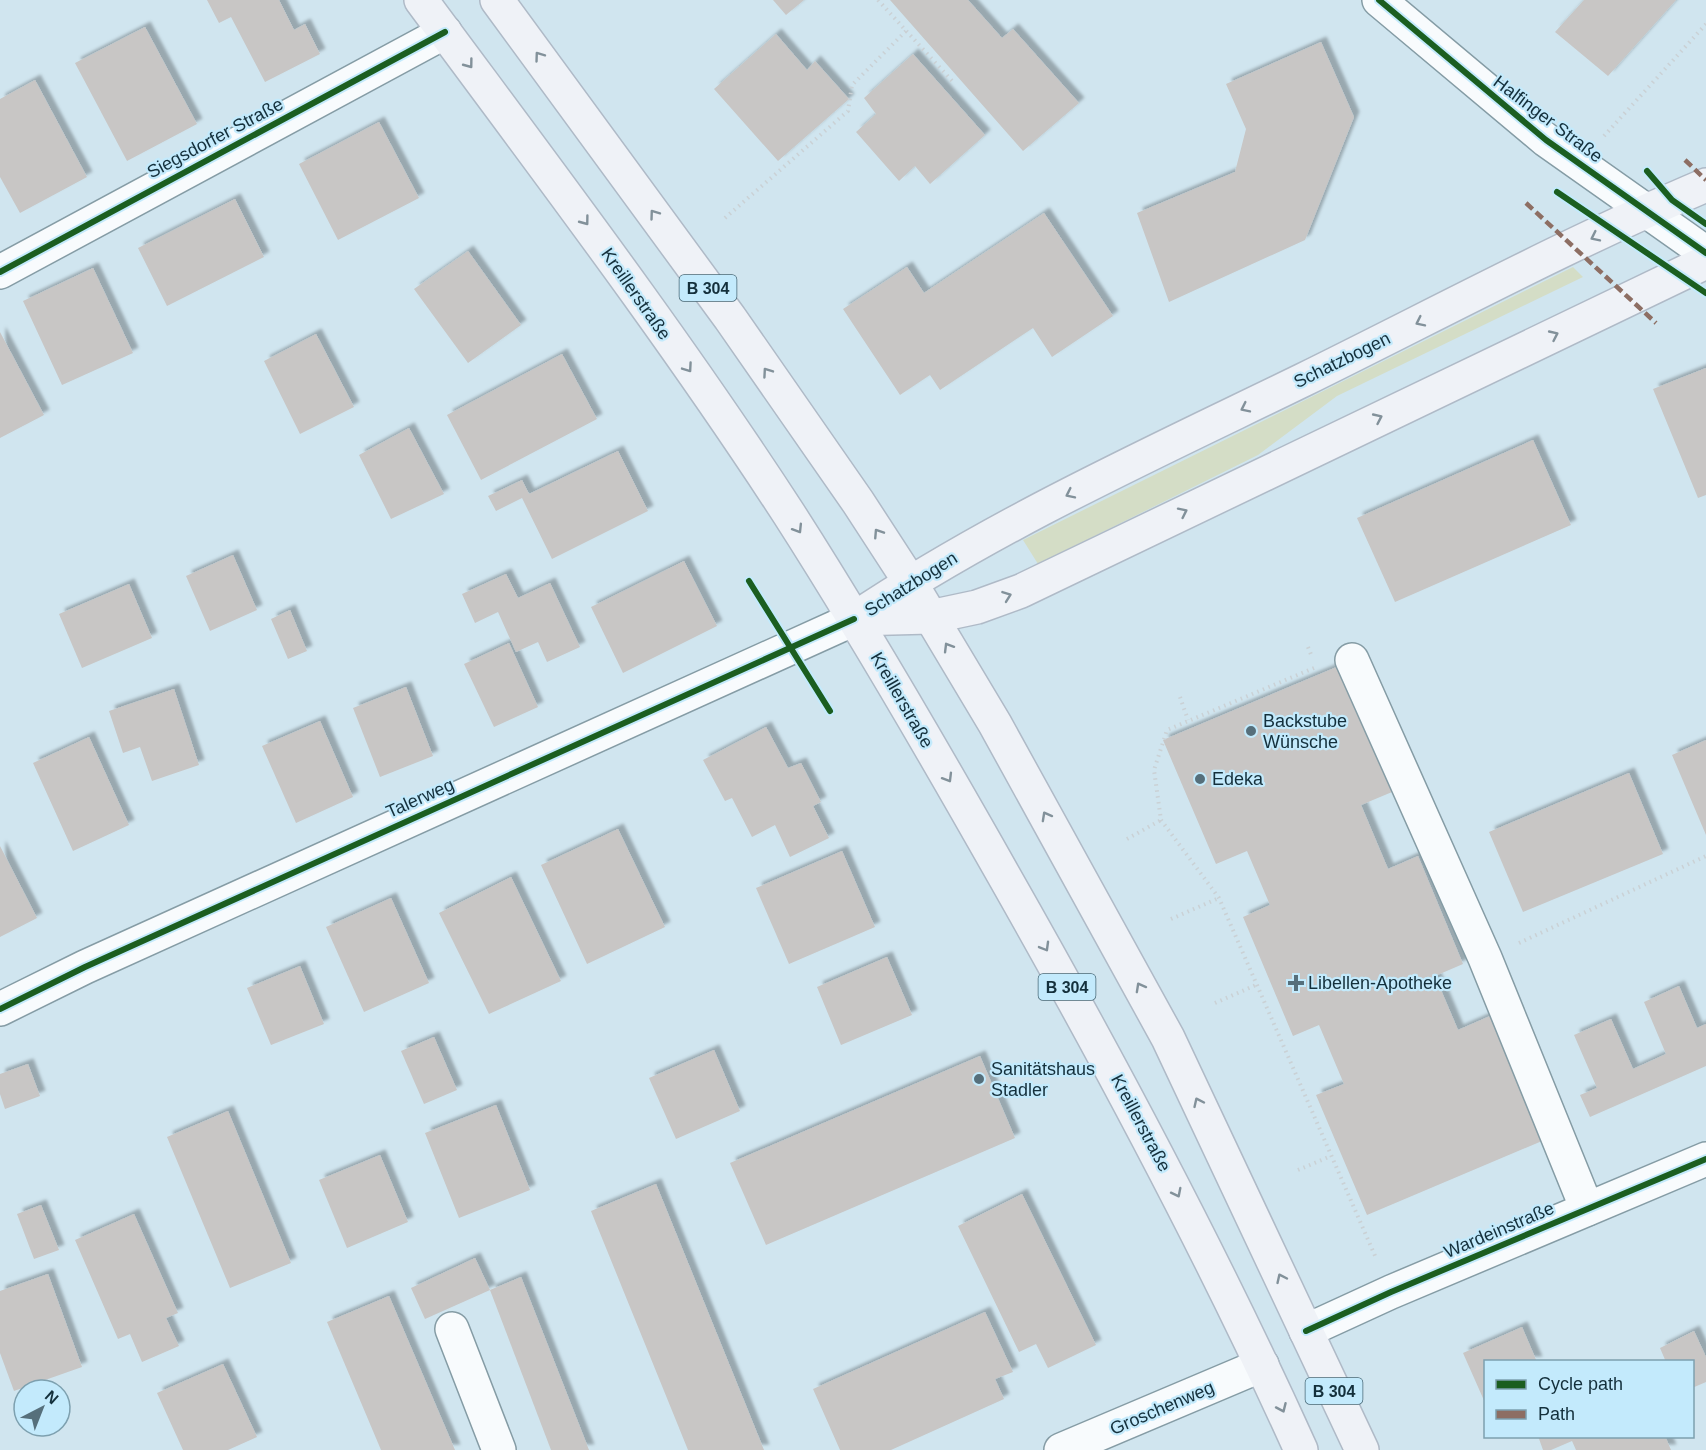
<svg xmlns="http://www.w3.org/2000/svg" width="1706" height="1450" font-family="Helvetica,sans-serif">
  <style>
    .green { fill: #d4ddc6 }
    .building { fill: #c8c6c5; filter: url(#shadow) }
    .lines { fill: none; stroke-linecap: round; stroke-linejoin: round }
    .minor-casing { stroke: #859ca5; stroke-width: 36 }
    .major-casing { stroke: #afbac7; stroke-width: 36 }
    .path { stroke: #cad1d5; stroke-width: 4; stroke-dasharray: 1.5 4.5; stroke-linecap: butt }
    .minor { stroke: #f8fbfd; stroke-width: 33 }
    .major { stroke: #eff2f7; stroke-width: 33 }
    .quiet { stroke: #8d6e63; stroke-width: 4.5; stroke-dasharray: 9 4.5; stroke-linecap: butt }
    .cycleway-casing { stroke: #c3eafc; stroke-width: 10 }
    .cycleway { stroke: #1b5e20; stroke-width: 6 }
    .oneway { stroke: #82919a }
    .poi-dot { fill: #566f7b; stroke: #c3eafc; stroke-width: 2 }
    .labels { text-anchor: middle; stroke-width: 4.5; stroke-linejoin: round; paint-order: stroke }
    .shield { fill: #c3eafc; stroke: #486876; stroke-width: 1.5 }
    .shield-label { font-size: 16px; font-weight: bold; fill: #14303c }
    .street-label { font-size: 18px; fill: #14303c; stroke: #c3eafc }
    .poi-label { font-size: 18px; fill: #14303c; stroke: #c3eafc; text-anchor: start }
  </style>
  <defs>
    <filter id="shadow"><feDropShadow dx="5.5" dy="-5.5" stdDeviation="1.5" flood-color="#0004"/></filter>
  </defs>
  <rect width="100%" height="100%" fill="#d0e5ef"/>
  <path class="green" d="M1573,267L1583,277L1337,396L1258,455L1038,564L1023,540Z"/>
  <g class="building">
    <path d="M207,0H279L294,30L305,24L320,54L265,82L231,17L219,23Z"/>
    <path d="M773,0H804L786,15Z"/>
    <path d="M890,0H968L1002,38L1013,29L1079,103L1023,151Z"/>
    <path d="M1584,0H1676L1608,76L1555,32Z"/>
    <path d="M145,27L197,124L127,161L75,63Z"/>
    <path d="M776,34L807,70L815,61L849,99L778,161L714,89Z"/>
    <path d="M1321,42L1354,117L1305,240L1169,302L1137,213L1235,172L1246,129L1226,84Z"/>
    <path d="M913,54L985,135L930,184L915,166L899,181L856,132L876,114L864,98Z"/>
    <path d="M35,80L87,177L20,213L0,177V99Z"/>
    <path d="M379,122L419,198L338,240L299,164Z"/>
    <path d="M235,199L264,257L167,306L138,248Z"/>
    <path d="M1044,213L1113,316L1052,357L1033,328L940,390L930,375L900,395L843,309L907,267L924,293Z"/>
    <path d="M468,251L521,325L468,363L414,289Z"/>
    <path d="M93,268L133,353L62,385L23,301Z"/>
    <path d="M0,332L44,415L0,438Z"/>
    <path d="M316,334L354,407L300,434L264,361Z"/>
    <path d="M562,354L597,419L481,480L447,415Z"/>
    <path d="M1706,368V495L1698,498L1653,389Z"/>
    <path d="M409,428L444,494L391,519L359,455Z"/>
    <path d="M1533,440L1571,525L1395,602L1357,518Z"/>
    <path d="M618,451L648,511L552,559L522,498L496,511L488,496L522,480L529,494Z"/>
    <path d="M233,555L257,610L210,631L186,576Z"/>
    <path d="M684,561L717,626L623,673L591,607Z"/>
    <path d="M506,574L518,598L550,583L580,647L547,662L538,642L516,652L498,612L475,623L462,594Z"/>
    <path d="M129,584L152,638L82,668L59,614Z"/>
    <path d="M290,610L307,651L288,659L271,619Z"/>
    <path d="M509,643L538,707L494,727L464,664Z"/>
    <path d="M1339,666L1392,792L1361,805L1388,869L1418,856L1463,964L1435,976L1458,1030L1490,1016L1542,1141L1367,1215L1316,1095L1344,1084L1319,1025L1293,1036L1243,917L1270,905L1247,851L1216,864L1163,740Z"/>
    <path d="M406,687L433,756L380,777L353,708Z"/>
    <path d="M174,689L199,765L152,781L140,747L123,753L109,711Z"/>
    <path d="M320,721L353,797L296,823L262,746Z"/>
    <path d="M766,727L788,768L801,763L821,802L813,806L829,838L790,857L775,825L752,837L732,798L725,801L703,760Z"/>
    <path d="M89,737L129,825L73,851L33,763Z"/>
    <path d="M1706,740V835L1672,755Z"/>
    <path d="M1629,773L1663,854L1523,912L1489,832Z"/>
    <path d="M618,829L665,927L587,964L541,865Z"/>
    <path d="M0,846L37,918L0,937Z"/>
    <path d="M842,851L875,927L789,964L756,888Z"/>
    <path d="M511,877L561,981L489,1014L439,913Z"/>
    <path d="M391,898L429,983L364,1012L326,927Z"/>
    <path d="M887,957L912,1015L841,1045L817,987Z"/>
    <path d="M300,966L324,1024L271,1045L247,988Z"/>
    <path d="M1679,986L1697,1028L1706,1024V1066L1590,1117L1580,1095L1597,1088L1574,1035L1611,1019L1633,1069L1666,1054L1644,1002Z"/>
    <path d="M434,1037L457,1090L424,1104L401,1051Z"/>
    <path d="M714,1050L740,1111L676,1139L649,1078Z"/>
    <path d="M980,1056L1015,1138L766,1245L730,1163Z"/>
    <path d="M28,1064L40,1096L5,1109L0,1094V1074Z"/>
    <path d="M496,1105L530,1190L459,1218L425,1133Z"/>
    <path d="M228,1111L291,1263L230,1288L167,1137Z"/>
    <path d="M380,1155L408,1222L347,1248L319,1180Z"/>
    <path d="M656,1184L764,1450H688L591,1211Z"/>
    <path d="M1022,1194L1096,1345L1048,1368L1036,1344L1019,1352L958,1226Z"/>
    <path d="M41,1205L59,1250L34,1259L17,1214Z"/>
    <path d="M134,1214L178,1313L166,1318L179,1346L142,1362L130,1334L118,1339L75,1240Z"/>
    <path d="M475,1258L490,1290L425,1319L411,1288Z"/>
    <path d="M48,1274L82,1367L14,1391L0,1353V1291Z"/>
    <path d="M521,1277L589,1450H551L490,1290Z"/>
    <path d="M389,1296L455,1450H381L327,1322Z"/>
    <path d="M985,1312L1013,1372L995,1379L1004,1399L891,1450H840L813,1389Z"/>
    <path d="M1522,1327L1537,1362H1486V1405L1463,1353Z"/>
    <path d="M1694,1331L1706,1357V1382L1692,1388V1362H1666L1660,1348Z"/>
    <path d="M223,1364L257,1437L228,1450H183L157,1393Z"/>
    <path d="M1538,1436H1665L1671,1450H1576L1572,1441L1551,1450H1543Z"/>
  </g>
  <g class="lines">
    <defs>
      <g id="minor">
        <path d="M1379,0L1546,140L1706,253"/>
        <path d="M0,272L445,32"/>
        <path d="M1352,660L1485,958L1587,1209"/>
        <path d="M0,1009L85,967L854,619"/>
        <path d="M452,1329L499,1450"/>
        <path d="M1306,1331L1391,1292L1706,1159"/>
        <path d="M1061,1450L1262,1365"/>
      </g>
      <g id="major">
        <path d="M421,0C546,169 674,337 789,514C864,631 934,752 1003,874C1110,1062 1212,1253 1301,1450"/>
        <path d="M497,0L730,318L858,502L910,582L995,724L1168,1038L1362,1450"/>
        <path d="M854,619C996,524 1151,454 1303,380C1437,314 1569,243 1706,185"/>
        <path d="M854,619L930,617L977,607L1021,591L1706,262"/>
      </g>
    </defs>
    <use href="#minor" class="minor-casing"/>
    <use href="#major" class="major-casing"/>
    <g class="path">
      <path d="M878,0L953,82"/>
      <path d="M1604,136L1706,24"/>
      <path d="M725,218L848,111L852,85L906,31"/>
      <path d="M1308,647L1312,657"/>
      <path d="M1314,668L1167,730L1154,770L1161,820L1219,898L1376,1258"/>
      <path d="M1180,697L1188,720"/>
      <path d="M1127,839L1161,820"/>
      <path d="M1171,919L1219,898"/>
      <path d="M1519,943L1706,856"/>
      <path d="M1215,1003L1256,985"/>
      <path d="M1298,1170L1331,1156"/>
    </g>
    <use href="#minor" class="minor"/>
    <use href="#major" class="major"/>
    <g class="quiet">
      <path d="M1685,160L1706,180"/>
      <path d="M1526,203L1656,323"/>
    </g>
    <defs>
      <g id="cycleway">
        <path d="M1379,0L1546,140L1706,253"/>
        <path d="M1647,171L1672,200L1706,224"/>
        <path d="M1557,192L1706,293"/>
        <path d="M0,272L445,32"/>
        <path d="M749,581L830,711"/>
        <path d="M0,1009L85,967L854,619"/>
        <path d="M1306,1331L1391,1292L1706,1159"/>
      </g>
    </defs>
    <use href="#cycleway" class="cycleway-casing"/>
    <use href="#cycleway" class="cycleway"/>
  </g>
  <defs><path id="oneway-chevron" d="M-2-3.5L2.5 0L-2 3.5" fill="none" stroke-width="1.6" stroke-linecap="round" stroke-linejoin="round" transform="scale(1.5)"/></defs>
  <g class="oneway">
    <use href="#oneway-chevron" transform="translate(539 56) rotate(-126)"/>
    <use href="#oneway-chevron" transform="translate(469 64) rotate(53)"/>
    <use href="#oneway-chevron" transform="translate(654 214) rotate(-126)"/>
    <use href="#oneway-chevron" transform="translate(585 221) rotate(53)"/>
    <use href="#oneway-chevron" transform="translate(1595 237) rotate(154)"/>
    <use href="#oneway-chevron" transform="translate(1420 322) rotate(154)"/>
    <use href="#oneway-chevron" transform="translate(1554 335) rotate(-25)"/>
    <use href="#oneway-chevron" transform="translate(688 368) rotate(55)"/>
    <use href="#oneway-chevron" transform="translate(767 372) rotate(-125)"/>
    <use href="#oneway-chevron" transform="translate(1245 408) rotate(154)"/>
    <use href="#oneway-chevron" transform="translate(1378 418) rotate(-25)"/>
    <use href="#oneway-chevron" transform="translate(1070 494) rotate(154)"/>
    <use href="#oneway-chevron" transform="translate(1183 512) rotate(-26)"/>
    <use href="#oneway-chevron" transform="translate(798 529) rotate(58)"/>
    <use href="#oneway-chevron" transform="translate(878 533) rotate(-123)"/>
    <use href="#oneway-chevron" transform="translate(1007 596) rotate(-20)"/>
    <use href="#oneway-chevron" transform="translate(948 647) rotate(-121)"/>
    <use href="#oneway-chevron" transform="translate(948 778) rotate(59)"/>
    <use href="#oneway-chevron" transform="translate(1046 816) rotate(-119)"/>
    <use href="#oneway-chevron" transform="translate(1045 947) rotate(60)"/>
    <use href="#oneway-chevron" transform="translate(1140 987) rotate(-119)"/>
    <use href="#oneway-chevron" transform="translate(1198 1102) rotate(-115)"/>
    <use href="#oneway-chevron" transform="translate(1177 1193) rotate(63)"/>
    <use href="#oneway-chevron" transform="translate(1281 1278) rotate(-115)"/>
    <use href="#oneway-chevron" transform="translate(1282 1408) rotate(66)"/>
  </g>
  <g class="poi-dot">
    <circle cx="1251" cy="731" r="6"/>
    <circle cx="1200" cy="779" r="6"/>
    <path d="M1293 974h6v6h6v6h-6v6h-6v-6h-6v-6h6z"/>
    <circle cx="979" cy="1079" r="6"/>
  </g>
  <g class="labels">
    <g class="shield">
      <rect x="679.5" y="275" width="57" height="26" rx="4.5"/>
      <rect x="1038.5" y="974" width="57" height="26" rx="4.5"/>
      <rect x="1305.5" y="1378" width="57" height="26" rx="4.5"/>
    </g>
    <g class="shield-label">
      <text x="708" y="294">B 304</text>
      <text x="1067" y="993">B 304</text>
      <text x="1334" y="1397">B 304</text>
    </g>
    <g class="street-label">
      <text transform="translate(1548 119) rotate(37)" y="6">Halfinger Straße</text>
      <text transform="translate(215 138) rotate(-28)" y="6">Siegsdorfer Straße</text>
      <text transform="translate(636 294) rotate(55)" y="6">Kreillerstraße</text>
      <text transform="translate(1342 360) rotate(-26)" y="6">Schatzbogen</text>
      <text transform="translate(911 584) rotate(-32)" y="6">Schatzbogen</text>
      <text transform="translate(902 700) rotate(60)" y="6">Kreillerstraße</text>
      <text transform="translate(420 798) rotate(-24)" y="6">Talerweg</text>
      <text transform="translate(1141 1123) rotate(62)" y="6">Kreillerstraße</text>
      <text transform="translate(1499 1230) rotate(-23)" y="6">Wardeinstraße</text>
      <text transform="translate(1162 1408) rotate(-23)" y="6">Groschenweg</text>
    </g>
    <g class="poi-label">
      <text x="1263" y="727">Backstube<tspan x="1263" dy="21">Wünsche</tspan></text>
      <text x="1212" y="785">Edeka</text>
      <text x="1308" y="989">Libellen-Apotheke</text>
      <text x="991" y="1075">Sanitätshaus<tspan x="991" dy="21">Stadler</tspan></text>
    </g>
  </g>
  <rect x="1484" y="1360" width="210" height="78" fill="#c3eafc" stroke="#7da0af" stroke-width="1.5"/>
  <rect x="1496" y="1380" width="30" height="9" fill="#1b5e20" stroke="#7da0af" stroke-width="1.5"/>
  <text x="1538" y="1390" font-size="18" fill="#14303c">Cycle path</text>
  <rect x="1496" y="1410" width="30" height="9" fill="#8d6e63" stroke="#7da0af" stroke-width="1.5"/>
  <text x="1538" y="1420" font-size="18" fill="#14303c">Path</text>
  <g transform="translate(42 1408) rotate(42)"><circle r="28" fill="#c3eafc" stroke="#7da0af" stroke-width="1.5"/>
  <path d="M0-4.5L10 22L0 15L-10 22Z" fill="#566f7b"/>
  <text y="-9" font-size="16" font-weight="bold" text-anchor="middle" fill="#14303c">N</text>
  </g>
</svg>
